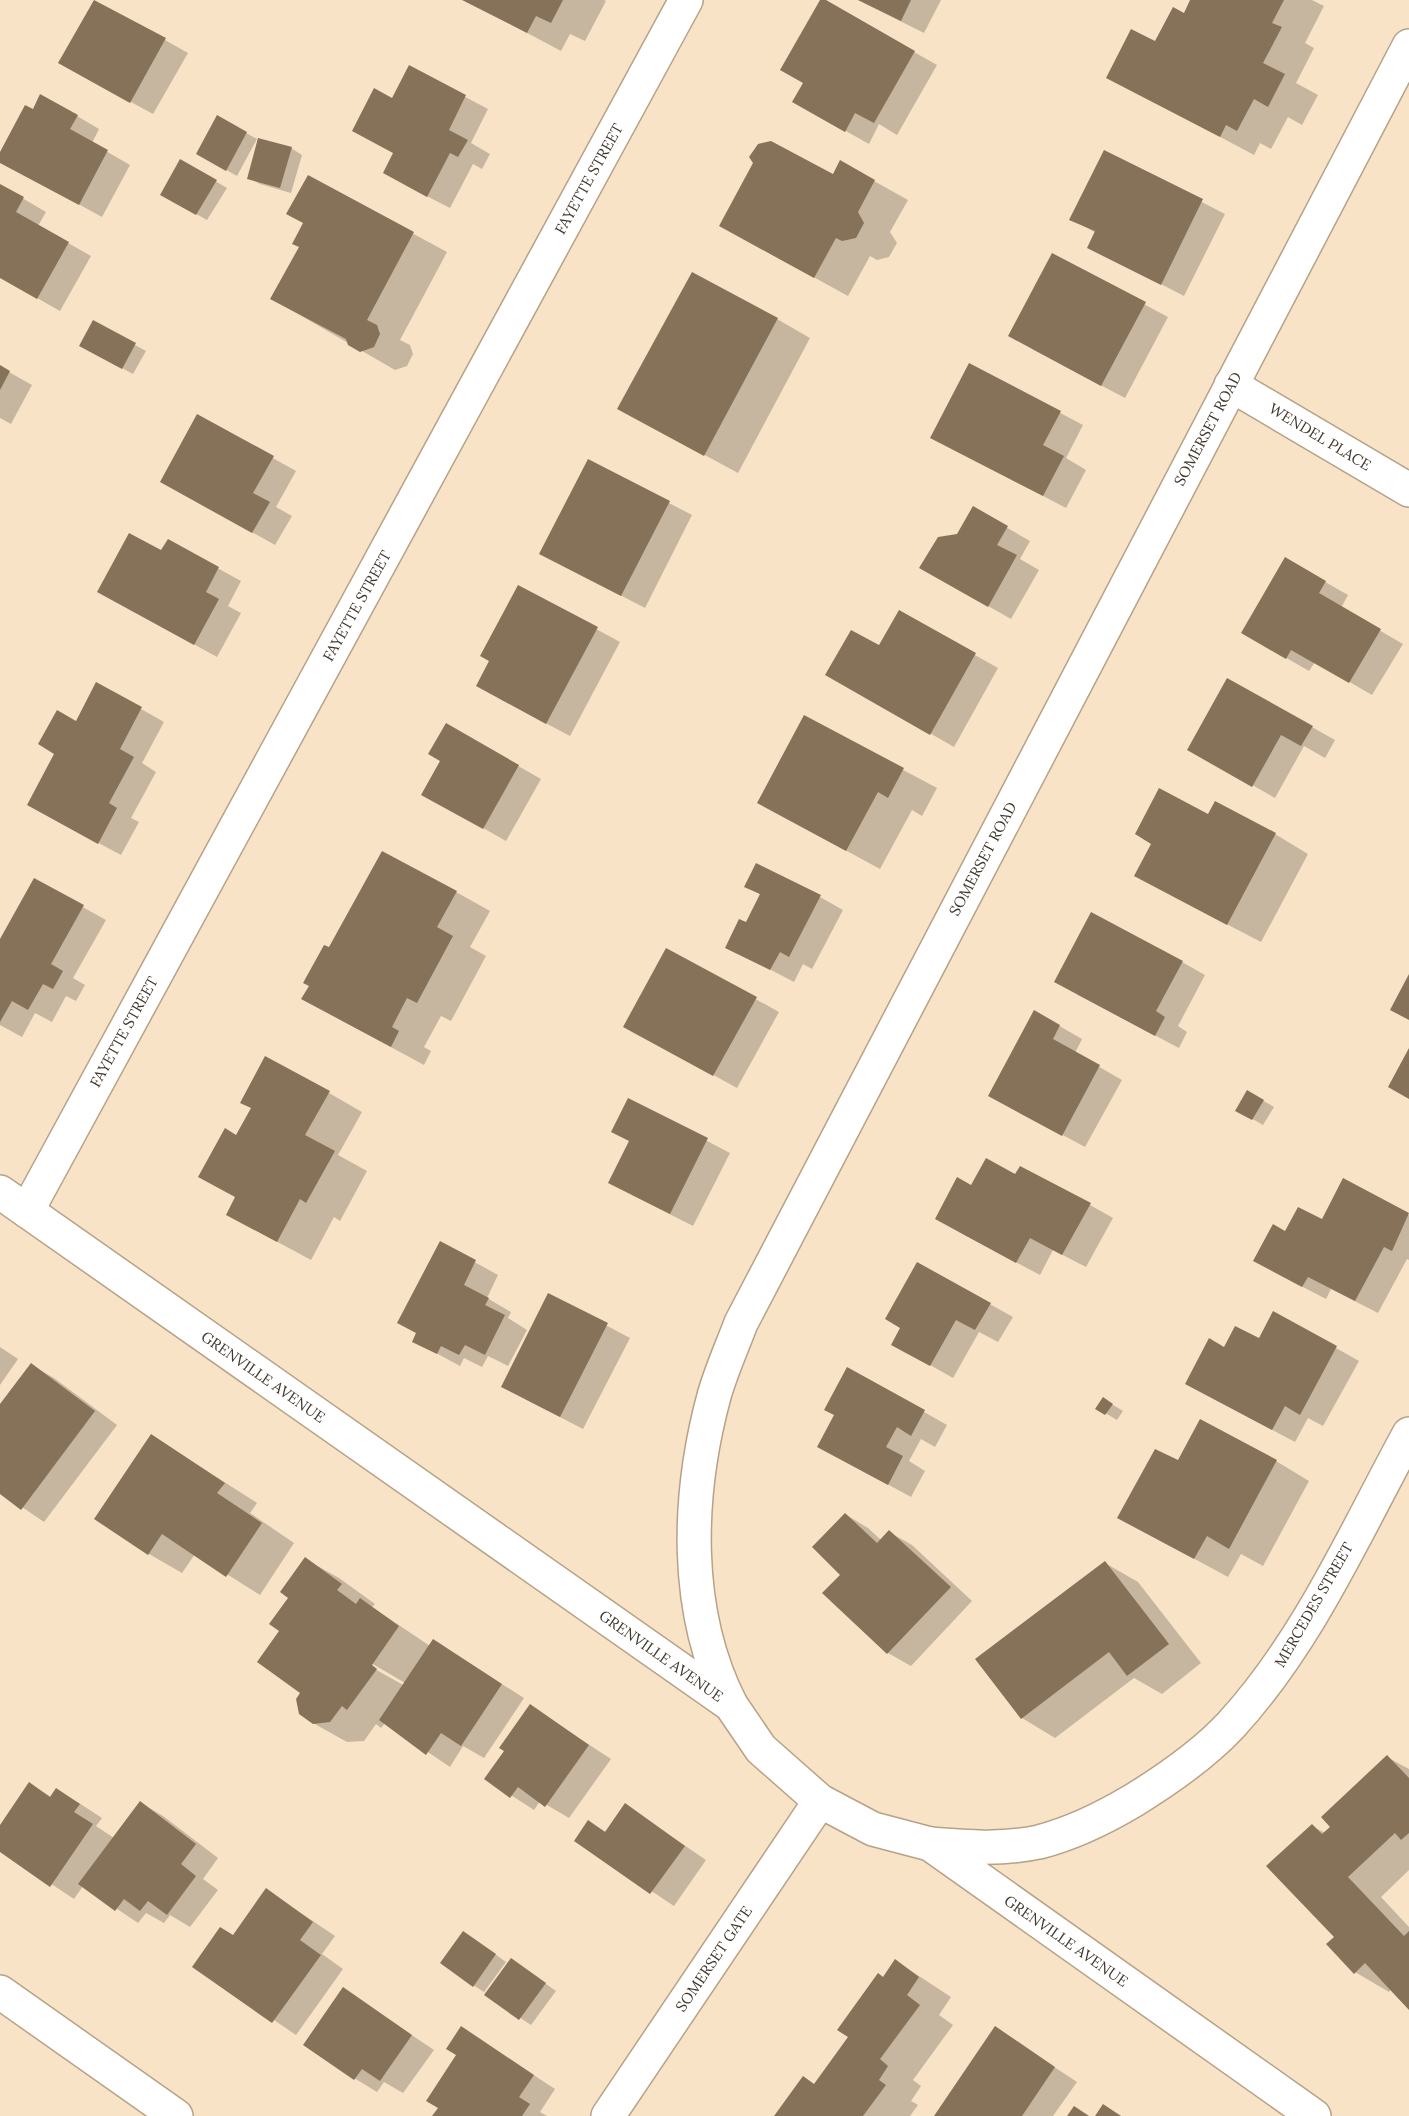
<svg xmlns="http://www.w3.org/2000/svg" width="1409" height="2116" font-family="Lora,serif">
  <style>
    .shadow { fill: #0003; fill-rule: evenodd }
    .building { fill: #857259 }
    .lines { fill: none; stroke-linecap: round; stroke-linejoin: round }
    .minor-casing { stroke: #b6a287; stroke-width: 36 }
    .minor { stroke: #fff; stroke-width: 33 }
    .labels { text-anchor: middle; stroke-width: 6; stroke-linejoin: round; paint-order: stroke }
    .street-label { font-size: 15px; fill: #40382d; stroke: #fff }
  </style>
  <rect width="100%" height="100%" fill="#f8e3c7"/>
  <g class="shadow">
    <path d="M465,0H604L606,1L585,41L570,34L561,51Z"/>
    <path d="M822,0L937,65L897,135L879,124L869,144L794,102L805,83Z"/>
    <path d="M858,0H941L924,33Z"/>
    <path d="M1192,0H1312L1324,6L1305,43L1314,48L1296,83L1318,95L1302,125L1288,117L1271,149L1260,143L1254,155L1108,77L1155,43L1184,15Z"/>
    <path d="M165,40L188,53L153,114L83,76Z"/>
    <path d="M409,67L488,109L471,143L490,154L482,169L473,164L450,208L407,186L395,153L392,100Z"/>
    <path d="M33,111L77,116L99,129L92,143L130,165L102,217L0,161V155Z"/>
    <path d="M218,117L257,139L237,176L198,154Z"/>
    <path d="M291,148L302,155L291,193L260,184L249,178Z"/>
    <path d="M1105,152L1225,214L1184,296L1089,247L1096,233L1071,219Z"/>
    <path d="M181,161L227,188L207,220L162,195Z"/>
    <path d="M834,176L874,181L908,200L890,232L897,243L889,257L877,260L870,256L848,296L755,245Z"/>
    <path d="M308,177L447,252L400,340L410,345L413,354L407,366L395,370L272,299L301,247Z"/>
    <path d="M0,185L46,212L38,226L91,256L60,311L0,277Z"/>
    <path d="M1052,255L1168,317L1125,398L1032,349Z"/>
    <path d="M777,319L810,338L738,473L653,427Z"/>
    <path d="M93,322L146,351L133,374L92,352Z"/>
    <path d="M970,365L1083,425L1066,458L1086,470L1066,508L955,450Z"/>
    <path d="M0,367L32,385L11,424L0,418Z"/>
    <path d="M198,416L296,471L276,507L292,516L275,545L182,493Z"/>
    <path d="M588,461L692,515L645,608L541,554Z"/>
    <path d="M973,508L1030,541L1020,559L1039,570L1011,619L921,568L957,536Z"/>
    <path d="M168,541L241,581L228,606L241,613L217,657L121,604Z"/>
    <path d="M1285,559L1348,595L1341,608L1403,644L1372,695L1315,662L1309,671L1243,633Z"/>
    <path d="M519,587L620,642L570,736L500,699L491,661Z"/>
    <path d="M899,612L998,668L954,747L827,674L880,647Z"/>
    <path d="M1228,680L1335,740L1325,758L1304,746L1275,798L1189,749Z"/>
    <path d="M97,684L164,722L142,763L156,772L131,818L139,822L121,855L52,818Z"/>
    <path d="M804,717L937,788L922,816L912,810L880,869L759,803Z"/>
    <path d="M446,725L541,779L506,841L423,794L442,761Z"/>
    <path d="M1209,816L1275,834L1308,854L1261,942L1169,894Z"/>
    <path d="M34,880L106,920L73,978L85,985L76,1001L66,996L52,1022L35,1013L22,1037L0,1025V942Z"/>
    <path d="M746,886L820,897L843,910L812,969L803,964L794,982L727,947L746,924L761,895Z"/>
    <path d="M456,892L490,911L470,947L486,956L451,1021L441,1016L424,1047L431,1051L424,1065L337,1018L330,949Z"/>
    <path d="M667,950L779,1012L737,1088L646,1038Z"/>
    <path d="M1182,962L1205,975L1178,1026L1187,1032L1179,1048L1078,995Z"/>
    <path d="M1035,1012L1082,1039L1075,1053L1122,1080L1085,1147L1013,1108Z"/>
    <path d="M1248,1092L1274,1107L1263,1125L1237,1110Z"/>
    <path d="M329,1093L362,1112L338,1155L367,1171L340,1221L334,1217L311,1260L261,1233L236,1197Z"/>
    <path d="M629,1100L730,1153L693,1226L632,1195Z"/>
    <path d="M1016,1176L1090,1205L1113,1218L1086,1267L1053,1250L1040,1275L959,1232L972,1187Z"/>
    <path d="M1344,1180L1409,1215V1260L1407,1259L1378,1313L1331,1289L1326,1299L1278,1274L1286,1233L1323,1221Z"/>
    <path d="M440,1243L498,1275L487,1298L511,1312L508,1318L527,1330L508,1366L488,1356L482,1367L464,1358L460,1366L414,1341Z"/>
    <path d="M918,1264L1013,1317L998,1342L979,1332L953,1378L893,1344L902,1327Z"/>
    <path d="M549,1295L630,1338L583,1429L525,1399Z"/>
    <path d="M1274,1313L1359,1361L1323,1426L1308,1418L1295,1442L1209,1396L1225,1349L1260,1340Z"/>
    <path d="M0,1347L18,1359L0,1385Z"/>
    <path d="M31,1365L54,1378L117,1425L44,1522L0,1492V1406Z"/>
    <path d="M848,1369L947,1425L935,1447L921,1439L909,1461L925,1471L911,1497L841,1459L836,1415Z"/>
    <path d="M1103,1399L1123,1411L1117,1420L1097,1408Z"/>
    <path d="M152,1436L257,1503L250,1513L294,1543L260,1595L195,1554L182,1573L149,1554Z"/>
    <path d="M1276,1461L1309,1481L1263,1566L1241,1554L1228,1577L1119,1518L1178,1462Z"/>
    <path d="M845,1514L868,1528L881,1540L889,1532L912,1545L972,1601L911,1666L888,1653L843,1574Z"/>
    <path d="M305,1559L339,1578L375,1604L372,1607L430,1646L434,1641L524,1698L484,1758L463,1746L450,1767L385,1723L381,1728L376,1724L364,1741L347,1742L313,1723L281,1631L290,1597ZM366,1660L405,1683V1686L364,1663Z"/>
    <path d="M1105,1563L1138,1582L1201,1663L1162,1694L1134,1678L1055,1738L1022,1718Z"/>
    <path d="M530,1706L611,1759L569,1818L540,1801L534,1810L486,1779L506,1751Z"/>
    <path d="M1387,1757L1409,1769V1870L1381,1897L1409,1927V2007L1391,1989L1389,1992L1355,1972L1336,1937L1312,1826L1325,1833Z"/>
    <path d="M30,1784L51,1797L56,1790L79,1803L102,1818L96,1826L114,1838L141,1803L163,1816L218,1858L203,1879L218,1890L190,1927L170,1915L164,1923L146,1913L138,1923L83,1886L74,1899L0,1850V1827Z"/>
    <path d="M625,1805L706,1860L674,1906L576,1841L589,1822L606,1832Z"/>
    <path d="M267,1890L335,1936L322,1954L343,1969L296,2035L194,1966L234,1936Z"/>
    <path d="M464,1932L506,1962L484,1992L473,1985Z"/>
    <path d="M896,1961L951,1997L939,2015L953,2025L913,2080L921,2086L911,2101L918,2105L910,2116H776L816,2085L850,2037Z"/>
    <path d="M522,1967L556,1991L531,2025L486,1995Z"/>
    <path d="M343,1989L434,2050L403,2093L384,2082L377,2092L354,2078Z"/>
    <path d="M462,2028L555,2089L540,2112L547,2116H434L440,2108L458,2055Z"/>
    <path d="M995,2028L1077,2082L1053,2116H938Z"/>
  </g>
  <g class="building">
    <path d="M94,0L166,38L130,103L58,63Z"/>
    <path d="M462,0H563L551,23L536,16L527,33Z"/>
    <path d="M820,0H826L915,51L874,123L855,113L845,132L792,102L803,83L780,70Z"/>
    <path d="M858,0H911L901,21Z"/>
    <path d="M1190,0H1284L1272,23L1282,27L1263,63L1285,74L1268,107L1254,99L1237,131L1226,125L1220,137L1106,78L1131,29L1155,41L1173,7L1184,13Z"/>
    <path d="M409,65L466,95L449,130L468,140L458,157L450,153L427,197L383,173L393,153L352,131L374,88L392,98Z"/>
    <path d="M40,94L78,115L70,129L108,150L79,205L0,163V152L25,105L33,109Z"/>
    <path d="M217,115L247,132L226,171L196,154Z"/>
    <path d="M258,138L292,147L280,188L247,179Z"/>
    <path d="M771,141L833,174L840,160L875,180L858,212L864,223L856,238L842,241L836,238L814,278L719,226L753,163L749,157L758,144Z"/>
    <path d="M1104,150L1203,199L1161,285L1087,248L1095,231L1069,220Z"/>
    <path d="M180,159L217,180L196,215L160,195Z"/>
    <path d="M308,175L414,232L367,320L377,325L380,334L374,347L360,352L348,345L346,339L270,299L299,247L292,244L303,223L286,214Z"/>
    <path d="M0,184L24,197L16,212L69,242L37,299L0,278Z"/>
    <path d="M1052,253L1146,302L1101,386L1008,336Z"/>
    <path d="M692,272L778,318L704,456L617,409Z"/>
    <path d="M93,320L136,343L122,369L79,346Z"/>
    <path d="M969,363L1061,411L1043,445L1064,456L1043,496L930,438Z"/>
    <path d="M0,365L10,371L0,390Z"/>
    <path d="M197,414L274,456L253,493L270,502L252,533L160,482Z"/>
    <path d="M588,459L670,501L621,596L539,554Z"/>
    <path d="M973,506L1008,526L997,545L1017,555L988,607L919,568L938,537L957,534Z"/>
    <path d="M129,533L161,550L168,539L219,567L206,592L219,599L194,645L97,592Z"/>
    <path d="M1285,557L1326,581L1319,593L1381,629L1349,683L1291,650L1286,659L1241,633Z"/>
    <path d="M518,585L598,627L546,724L476,686L489,661L480,656Z"/>
    <path d="M899,610L976,653L930,735L825,675L851,630L879,645Z"/>
    <path d="M1227,678L1313,726L1301,746L1281,735L1252,787L1187,750Z"/>
    <path d="M96,682L142,707L120,749L134,757L109,803L117,808L98,844L27,805L54,754L38,744L57,710L76,721Z"/>
    <path d="M804,715L904,768L888,798L878,792L846,851L757,803Z"/>
    <path d="M446,723L519,765L483,829L421,795L440,761L428,754Z"/>
    <path d="M1159,788L1208,814L1215,801L1276,833L1227,925L1134,876L1151,844L1135,834Z"/>
    <path d="M382,851L457,891L437,927L453,936L417,1003L407,998L392,1027L399,1031L391,1047L301,999L309,986L303,983L324,945L329,947Z"/>
    <path d="M756,863L821,895L789,957L780,952L770,970L725,948L739,919L746,922L760,894L744,887Z"/>
    <path d="M34,878L84,905L51,964L63,971L53,989L43,984L28,1010L12,1001L0,1022V939Z"/>
    <path d="M1091,912L1183,961L1156,1011L1165,1017L1155,1036L1054,982Z"/>
    <path d="M666,948L757,997L713,1076L623,1027Z"/>
    <path d="M1409,974V1020L1390,1010Z"/>
    <path d="M1034,1010L1060,1025L1053,1039L1100,1065L1062,1136L988,1096Z"/>
    <path d="M1409,1048V1099L1388,1087Z"/>
    <path d="M265,1056L330,1091L305,1135L335,1151L306,1203L300,1199L277,1242L226,1215L235,1197L198,1177L225,1128L236,1135L251,1108L240,1103Z"/>
    <path d="M1247,1090L1264,1100L1252,1120L1235,1111Z"/>
    <path d="M628,1098L708,1138L670,1214L608,1183L629,1141L611,1132Z"/>
    <path d="M986,1158L1015,1174L1020,1166L1091,1203L1062,1255L1030,1238L1016,1263L935,1219L957,1177L971,1185Z"/>
    <path d="M1343,1178L1409,1213L1392,1251L1384,1247L1355,1301L1308,1277L1302,1287L1253,1261L1273,1224L1285,1231L1298,1207L1322,1219Z"/>
    <path d="M440,1241L476,1260L464,1285L489,1298L485,1305L505,1315L485,1355L465,1345L459,1355L441,1346L437,1354L412,1342L416,1333L397,1323Z"/>
    <path d="M917,1262L991,1303L975,1330L956,1320L930,1366L891,1345L900,1328L885,1319Z"/>
    <path d="M548,1293L608,1323L560,1417L501,1387Z"/>
    <path d="M1273,1311L1337,1346L1300,1415L1285,1406L1272,1430L1185,1384L1209,1338L1224,1347L1235,1326L1259,1338Z"/>
    <path d="M31,1363L95,1411L21,1510L0,1494V1404Z"/>
    <path d="M847,1367L925,1410L911,1436L897,1427L886,1447L903,1456L888,1485L817,1447L834,1415L824,1410Z"/>
    <path d="M1103,1397L1113,1404L1105,1415L1095,1409Z"/>
    <path d="M1200,1419L1277,1460L1229,1549L1207,1536L1194,1559L1117,1518L1155,1449L1178,1460Z"/>
    <path d="M151,1434L225,1483L217,1493L262,1523L226,1577L162,1534L148,1555L94,1519Z"/>
    <path d="M845,1513L877,1543L889,1530L951,1587L887,1654L822,1593L840,1575L812,1547Z"/>
    <path d="M305,1557L342,1584L337,1590L356,1604L360,1598L399,1626L372,1665L377,1669L347,1710L342,1706L330,1722L313,1724L299,1714L296,1699L300,1693L257,1662L279,1631L269,1624L288,1598L280,1592Z"/>
    <path d="M1105,1561L1169,1644L1127,1676L1109,1652L1021,1719L975,1659Z"/>
    <path d="M433,1639L502,1684L461,1746L441,1733L426,1755L379,1720Z"/>
    <path d="M530,1704L589,1745L545,1807L518,1787L510,1798L484,1779L504,1751L499,1748Z"/>
    <path d="M1387,1755L1409,1778V1833L1401,1840L1395,1833L1348,1877L1404,1936L1409,1931V2010L1365,1963L1354,1974L1326,1944L1334,1937L1266,1866L1312,1824L1322,1834L1330,1827L1321,1817Z"/>
    <path d="M29,1782L50,1797L56,1788L80,1804L74,1812L93,1824L50,1887L0,1852V1825Z"/>
    <path d="M140,1801L196,1844L181,1864L196,1876L167,1915L148,1901L140,1911L124,1899L115,1911L78,1884Z"/>
    <path d="M625,1803L685,1846L650,1894L574,1841L588,1820L605,1832Z"/>
    <path d="M266,1888L313,1922L300,1940L321,1955L272,2023L192,1967L220,1927L233,1935Z"/>
    <path d="M463,1931L496,1954L473,1987L440,1963Z"/>
    <path d="M511,1958L546,1983L519,2020L484,1995Z"/>
    <path d="M895,1959L919,1977L907,1995L920,2005L880,2059L888,2066L879,2080L886,2085L863,2116H774L803,2076L814,2084L848,2037L837,2030L878,1973L883,1977Z"/>
    <path d="M343,1987L412,2035L380,2081L362,2069L354,2080L303,2045Z"/>
    <path d="M461,2026L534,2075L519,2097L530,2104L522,2116H432L438,2108L426,2101L456,2055L446,2049Z"/>
    <path d="M995,2026L1055,2067L1022,2116H934Z"/>
    <path d="M1103,2104L1121,2116H1095Z"/>
    <path d="M1074,2106L1089,2116H1067Z"/>
  </g>
  <g class="lines">
    <defs>
      <g id="minor">
        <path d="M1231,385L1409,490"/>
        <path d="M0,1192L731,1705L761,1749L820,1801L873,1829L930,1844L1314,2116"/>
        <path d="M27,1211L686,0"/>
        <path d="M731,1705C683,1611 687,1496 714,1396C721,1371 732,1347 741,1323L1409,46"/>
        <path d="M930,1844C966,1847 1003,1850 1039,1842C1074,1833 1104,1818 1134,1800C1168,1779 1204,1754 1231,1725C1308,1641 1355,1533 1409,1434"/>
        <path d="M0,1992L176,2116"/>
        <path d="M608,2116L820,1801"/>
      </g>
    </defs>
    <use href="#minor" class="minor-casing"/>
    <use href="#minor" class="minor"/>
  </g>
  <g class="labels">
    <g class="street-label">
      <text transform="translate(589 179) rotate(-61)" y="5">FAYETTE STREET</text>
      <text transform="translate(1208 429) rotate(-62)" y="5">SOMERSET ROAD</text>
      <text transform="translate(1320 437) rotate(31)" y="5">WENDEL PLACE</text>
      <text transform="translate(357 606) rotate(-61)" y="5">FAYETTE STREET</text>
      <text transform="translate(983 859) rotate(-62)" y="5">SOMERSET ROAD</text>
      <text transform="translate(124 1032) rotate(-61)" y="5">FAYETTE STREET</text>
      <text transform="translate(263 1377) rotate(35)" y="5">GRENVILLE AVENUE</text>
      <text transform="translate(1314 1605) rotate(-60)" y="5">MERCEDES STREET</text>
      <text transform="translate(661 1656) rotate(35)" y="5">GRENVILLE AVENUE</text>
      <text transform="translate(1066 1941) rotate(35)" y="5">GRENVILLE AVENUE</text>
      <text transform="translate(714 1959) rotate(-56)" y="5">SOMERSET GATE</text>
    </g>
  </g>
</svg>
